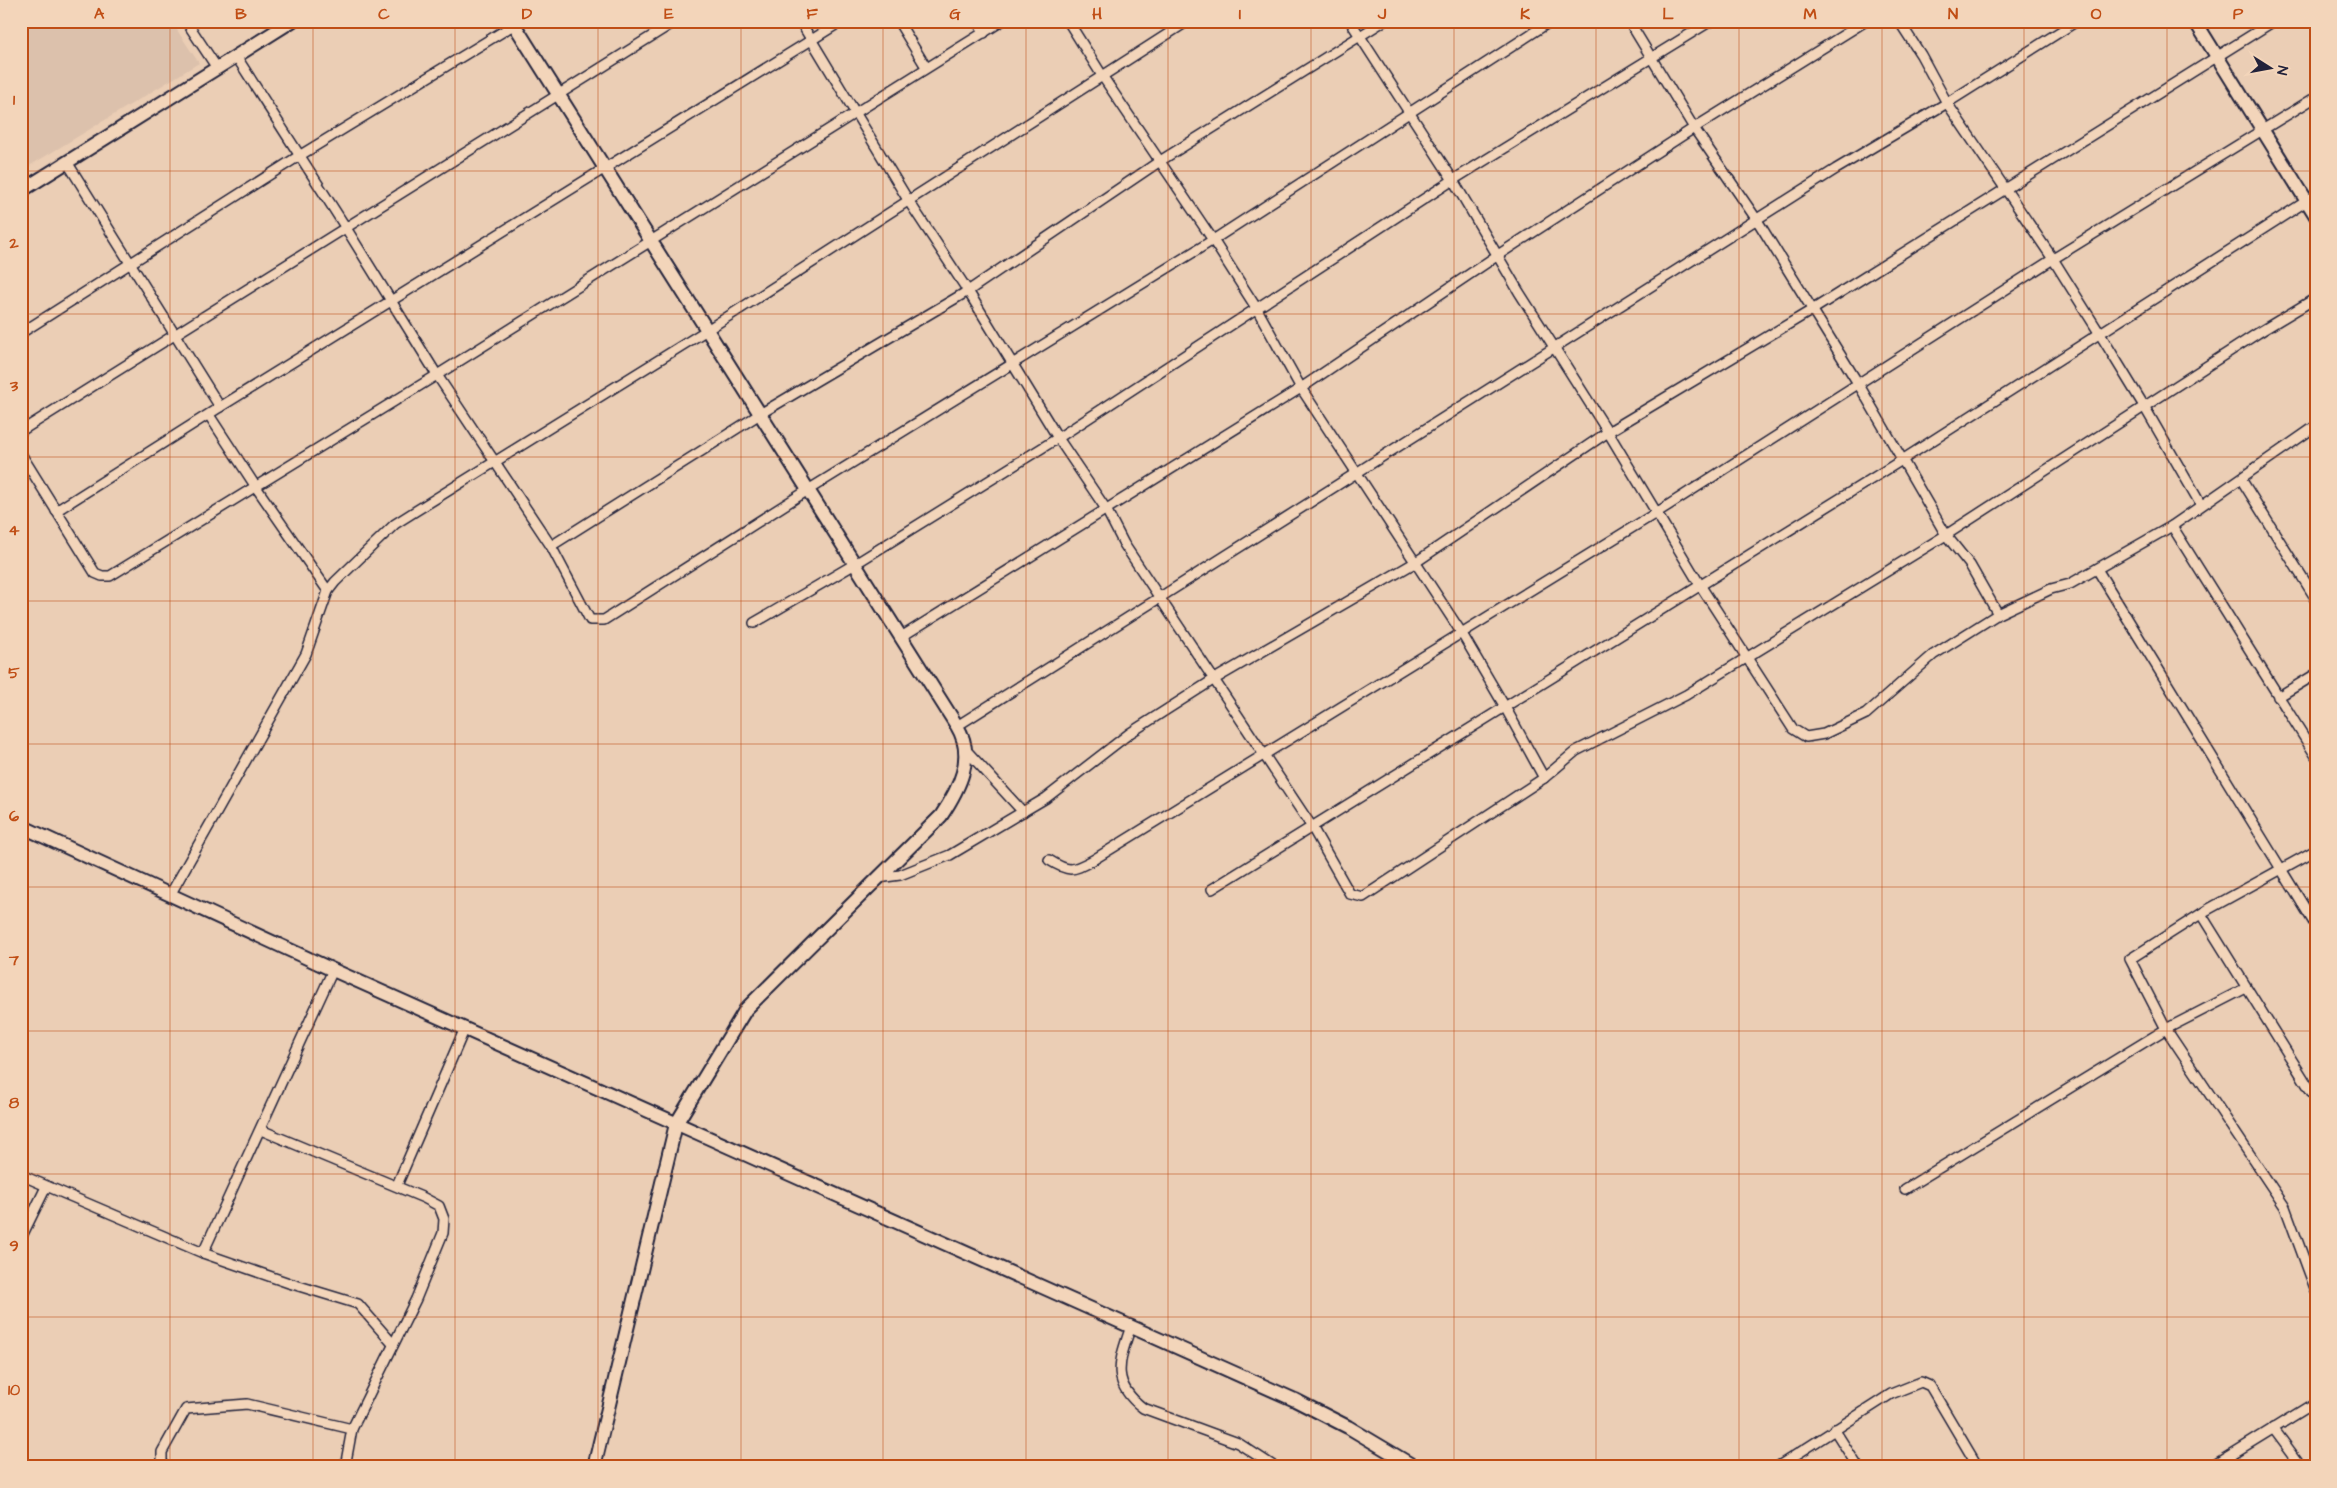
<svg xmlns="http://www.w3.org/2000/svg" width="2337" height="1488" font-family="'Architects Daughter',sans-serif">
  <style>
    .built { fill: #dcc1ac }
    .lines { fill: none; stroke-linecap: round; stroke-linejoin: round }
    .street-casing { stroke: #22223b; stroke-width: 12 }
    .secondary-casing { stroke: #22223b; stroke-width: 16 }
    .street { stroke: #f3d5ba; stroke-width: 9 }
    .secondary { stroke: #f3d5ba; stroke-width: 12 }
    .grid { fill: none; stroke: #c04e15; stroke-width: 1; stroke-opacity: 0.55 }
    .neatline { fill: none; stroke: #c04e15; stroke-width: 2 }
    .grid-label { font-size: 16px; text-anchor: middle; font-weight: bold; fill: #c04e15 }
  </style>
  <rect width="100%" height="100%" fill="#ebceb5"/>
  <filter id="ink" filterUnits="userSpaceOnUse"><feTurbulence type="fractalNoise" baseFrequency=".02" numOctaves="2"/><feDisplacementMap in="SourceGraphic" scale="10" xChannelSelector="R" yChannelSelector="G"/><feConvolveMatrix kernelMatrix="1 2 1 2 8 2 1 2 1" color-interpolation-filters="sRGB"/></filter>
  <g filter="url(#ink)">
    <path class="built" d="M21,21H171L199,63L21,171Z"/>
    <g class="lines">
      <defs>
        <g id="street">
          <path d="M186,21L217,68"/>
          <path d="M800,21L908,200L968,291L1058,438L1106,509L1124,544L1312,827L1350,894L1363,897L1544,778L1576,751L1686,695L1946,535L2258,333L2316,298"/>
          <path d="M898,21L926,67"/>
          <path d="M977,21L984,33"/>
          <path d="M1068,21L1103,77L1213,240L1257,309L1301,388L1461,632L1505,707L1544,778"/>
          <path d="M1350,21L1453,180L1519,292L1608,432L1700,585L1793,729L1806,737L1824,734L1866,714L1933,655L1998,614"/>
          <path d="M1629,21L1694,128L1757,220L1859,385L1946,535L1970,565L1998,614L2051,589L2070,584L2172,526L2316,426"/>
          <path d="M1899,21L1921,55L1947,103L2053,259L2100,334L2144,406L2201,505"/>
          <path d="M236,56L346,228L437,375L551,546L590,620H604L808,490L1213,240L1551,21"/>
          <path d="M67,162L220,407"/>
          <path d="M21,333L299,156L520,21"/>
          <path d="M209,415L256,487L328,591"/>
          <path d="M21,431L676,21"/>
          <path d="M21,454L95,573L102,576H110L437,375L1002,21"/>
          <path d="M2241,479L2316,599"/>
          <path d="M56,511L220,407L842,21"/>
          <path d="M2172,526L2316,756"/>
          <path d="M551,546L760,414L968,291L1160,161L1384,21"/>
          <path d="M2097,569L2316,926"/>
          <path d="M754,623L855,564L1058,438L1453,180L1711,21"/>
          <path d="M901,637L1301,388L1498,255L1694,128L1866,21"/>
          <path d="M2278,697L2316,674"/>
          <path d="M957,726L1836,169L1947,103L2077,21"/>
          <path d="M966,750L1023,812"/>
          <path d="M1049,860C1070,873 1072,871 1093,860L1656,513L2053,259L2316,97"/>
          <path d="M878,878L900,875L950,855L1046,798L1130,733L1213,680L1416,562L1608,432L1812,310L2274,21"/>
          <path d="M1212,889L1902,460L2316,195"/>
          <path d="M170,895L306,654L328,591L335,582L395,524L414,512L707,330L1188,21"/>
          <path d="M2201,914L2316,1099"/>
          <path d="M2246,988L2166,1029L2130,959L2207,910L2316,850"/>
          <path d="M261,1130L424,1198L439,1206L444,1219L443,1233L416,1299L352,1429L345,1467"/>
          <path d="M21,1175L203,1253L289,1283L358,1304L393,1344"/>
          <path d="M397,1185L465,1028"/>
          <path d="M1905,1189L2166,1029L2285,1207L2316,1291"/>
          <path d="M21,1238L46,1187"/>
          <path d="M203,1253L333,970"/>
          <path d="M1131,1326C1120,1360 1109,1382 1143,1408L1238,1443L1275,1467"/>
          <path d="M2273,1428L2302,1467"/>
          <path d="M1834,1429L1858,1467"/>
          <path d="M162,1467V1452L186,1409L247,1404L352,1429"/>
          <path d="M1777,1467L1891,1394L1921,1382L1930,1386L1978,1467"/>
          <path d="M2211,1467L2316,1402"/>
        </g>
        <g id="secondary">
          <path d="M512,21L957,726C976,757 959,789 941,816L746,1009L676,1124L594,1467"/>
          <path d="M2195,21L2316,216"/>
          <path d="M21,191L292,21"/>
          <path d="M21,826L333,970L1295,1400L1348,1427L1415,1467"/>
        </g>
      </defs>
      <use href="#street" class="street-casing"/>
      <use href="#secondary" class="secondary-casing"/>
      <use href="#street" class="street"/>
      <use href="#secondary" class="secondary"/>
    </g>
  </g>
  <path class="grid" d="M170,21V1467M313,21V1467M455,21V1467M598,21V1467M741,21V1467M883,21V1467M1026,21V1467M1168,21V1467M1311,21V1467M1454,21V1467M1596,21V1467M1739,21V1467M1882,21V1467M2024,21V1467M2167,21V1467M21,171H2316M21,314H2316M21,457H2316M21,601H2316M21,744H2316M21,887H2316M21,1031H2316M21,1174H2316M21,1317H2316"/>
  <rect width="2337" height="1488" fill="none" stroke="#f3d5ba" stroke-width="55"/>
  <g transform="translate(2270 68) rotate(101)" stroke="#f3d5ba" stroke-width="4" paint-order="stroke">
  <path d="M0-4L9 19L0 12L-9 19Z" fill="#22223b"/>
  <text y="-8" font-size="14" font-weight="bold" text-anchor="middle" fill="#22223b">N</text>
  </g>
  <rect x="28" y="28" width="2282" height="1432" class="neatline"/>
  <g class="grid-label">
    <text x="99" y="19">A</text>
    <text x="241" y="19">B</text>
    <text x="384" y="19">C</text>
    <text x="527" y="19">D</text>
    <text x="669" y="19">E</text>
    <text x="812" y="19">F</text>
    <text x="955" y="19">G</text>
    <text x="1097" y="19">H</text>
    <text x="1240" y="19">I</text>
    <text x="1382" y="19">J</text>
    <text x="1525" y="19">K</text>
    <text x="1668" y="19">L</text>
    <text x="1810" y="19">M</text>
    <text x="1953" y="19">N</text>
    <text x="2096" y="19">O</text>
    <text x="2238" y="19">P</text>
    <text x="14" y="105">1</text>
    <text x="14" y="248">2</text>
    <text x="14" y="391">3</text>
    <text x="14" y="535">4</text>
    <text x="14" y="678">5</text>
    <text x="14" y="821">6</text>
    <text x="14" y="965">7</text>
    <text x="14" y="1108">8</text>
    <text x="14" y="1251">9</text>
    <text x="14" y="1395">10</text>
  </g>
</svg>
